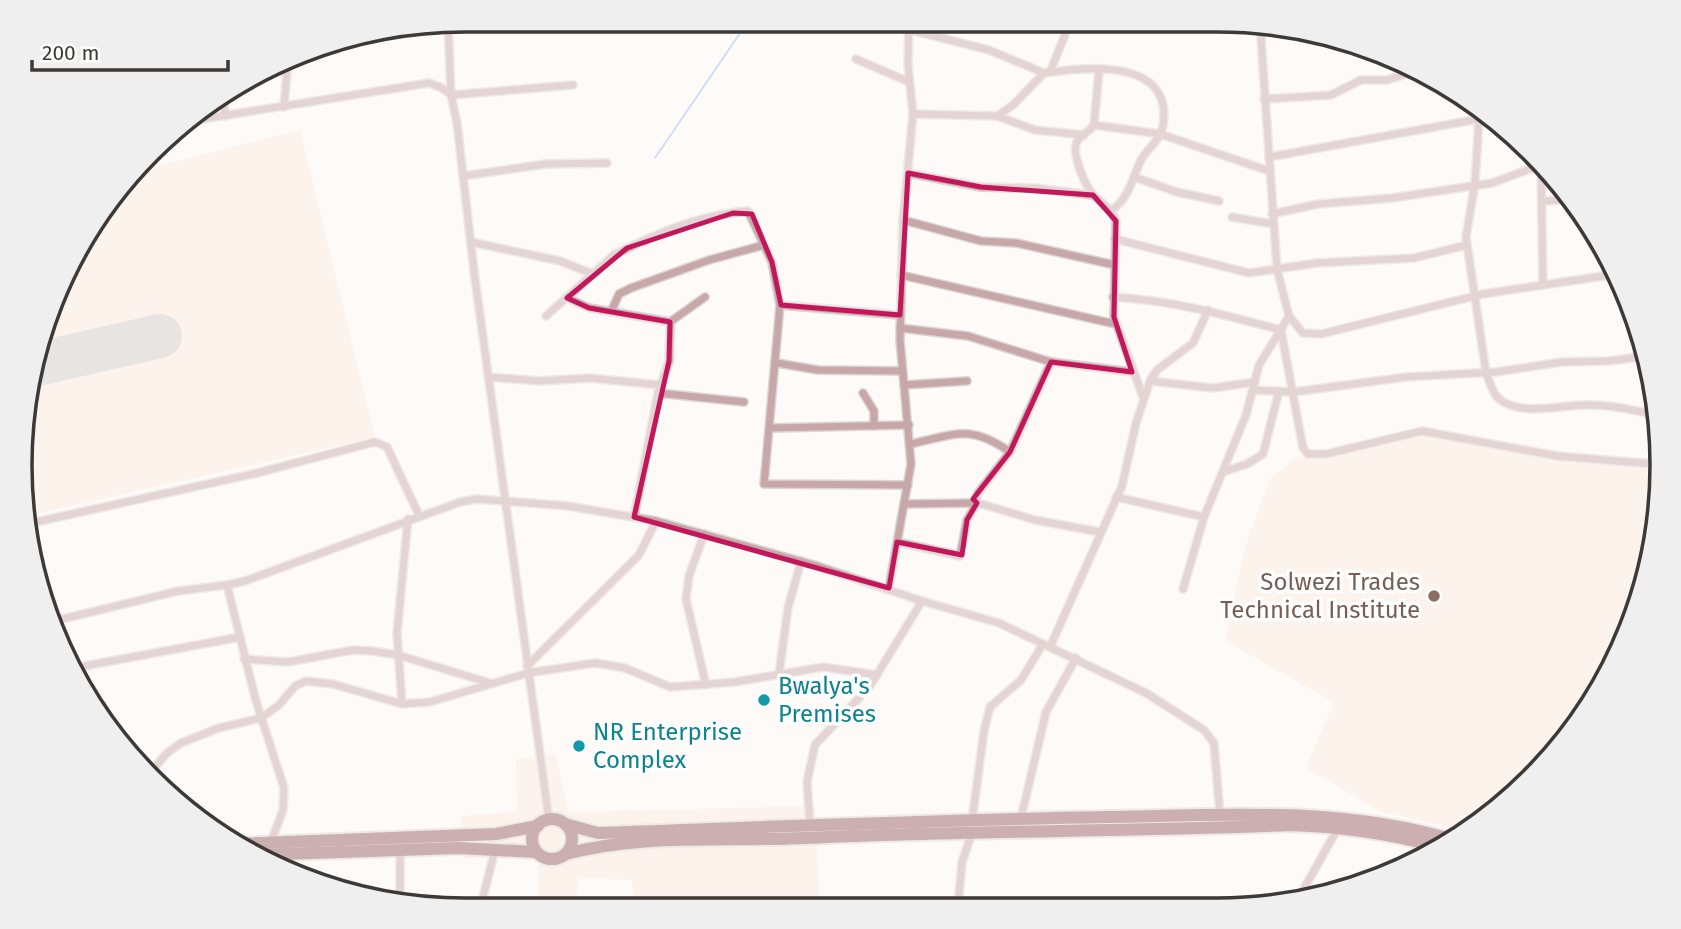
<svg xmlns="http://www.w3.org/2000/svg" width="1681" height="929" font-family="'Fira Sans',sans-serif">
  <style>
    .built { fill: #fdeadf }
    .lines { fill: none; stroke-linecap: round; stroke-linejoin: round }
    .stream { stroke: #99bbf1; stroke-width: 2 }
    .runway { stroke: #cecac8; stroke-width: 44 }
    .minor-casing { stroke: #dbd7d4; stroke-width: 10 }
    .trunk-casing { stroke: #dbd7d4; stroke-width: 16 }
    .minor { stroke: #c8a7a9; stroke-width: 7 }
    .trunk { stroke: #905459; stroke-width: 12 }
    .marked { fill: none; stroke: #c2185b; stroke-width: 5; stroke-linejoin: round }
    .education-dot { fill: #8d6e63; stroke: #fff; stroke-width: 2.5 }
    .culture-dot { fill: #0f9aa8; stroke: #fff; stroke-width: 2.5 }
    .labels { text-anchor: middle; stroke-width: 7; stroke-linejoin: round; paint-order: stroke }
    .education-label { font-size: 24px; fill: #785e54; stroke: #fff; text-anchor: end }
    .culture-label { font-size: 24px; fill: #0d838f; stroke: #fff; text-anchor: start }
    .rim { fill: none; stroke: #3d3936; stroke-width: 3.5 }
  </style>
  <rect width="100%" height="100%" fill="#fefaf7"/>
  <g class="built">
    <path d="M300,130L375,437L26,516L20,493L35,349L95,217L137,171Z"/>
    <path d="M1425,435L1571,462L1654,469L1658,523L1602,687L1532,779L1464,834L1452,828L1382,812L1306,768L1334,702L1225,641L1244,551L1269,480L1297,457L1326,458L1404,436Z"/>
    <path d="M556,754L568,812L815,806L820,908H634L632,880L579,878L575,908H538L539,858H464L461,816L517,812L516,759Z"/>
  </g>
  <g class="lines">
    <path class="stream" d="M655,158L749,20"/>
    <path class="runway" d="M33,365L160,336"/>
    <defs>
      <g id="minor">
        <path d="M448,22L451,95L573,85"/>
        <path d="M910,30L989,50L1044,73"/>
        <path d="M856,59L909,82"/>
        <path d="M1099,71L1094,125C1090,131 1082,134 1078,140C1070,151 1084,182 1091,192C1100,203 1111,207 1116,221L1114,317L1143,397"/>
        <path d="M1050,72L1071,20"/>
        <path d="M222,96L226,116"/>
        <path d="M1264,99L1331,95L1361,80H1387L1419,70"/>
        <path d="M284,107L288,61"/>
        <path d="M913,114L997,116L1013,105L1044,73C1078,68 1146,60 1161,98C1165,108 1165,124 1160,135C1155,144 1146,151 1141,160C1132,179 1129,198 1112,210"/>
        <path d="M997,116L1035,130L1084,135"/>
        <path d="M1479,119L1475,183L1466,237L1486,372C1489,380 1492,392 1498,398C1519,417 1560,405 1585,405C1606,404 1630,409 1651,414"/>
        <path d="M183,122L429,83L442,88L451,95L457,123L474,271L549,820"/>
        <path d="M1094,125L1160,134L1269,171"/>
        <path d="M1269,157L1484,118"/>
        <path d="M1541,169L1543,285"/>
        <path d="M908,173L981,187L1035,188L1093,195"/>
        <path d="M463,176L546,164L607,163"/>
        <path d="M1134,177L1177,192L1219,201"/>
        <path d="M1544,201L1573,199"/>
        <path d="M1272,214L1318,204L1392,198L1492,183L1538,166"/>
        <path d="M1232,217L1273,224"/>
        <path d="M903,220L981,241L1016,243L1115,265"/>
        <path d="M1115,239L1249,273L1317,263L1414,258L1467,245"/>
        <path d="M471,242L560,261L593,274"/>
        <path d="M901,275L1115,324"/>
        <path d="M1113,297C1171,300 1225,315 1281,330L1303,448L1308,454H1326L1422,431L1557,456L1654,464"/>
        <path d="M567,298L589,308L670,322"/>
        <path d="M780,305L900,315"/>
        <path d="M611,312L619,294L631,288L709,260L764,245"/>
        <path d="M546,316L614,255C654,234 703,214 748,211L772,262L780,305L764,484L908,485"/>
        <path d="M1289,316L1303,333L1321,334L1483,294L1610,275"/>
        <path d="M900,328L968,336L1051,362L1132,372"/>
        <path d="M1051,362L1010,452L978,493L975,502L1035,520L1100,532"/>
        <path d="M777,363L818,370L902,371"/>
        <path d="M488,377L539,381L590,378L660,385"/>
        <path d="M1150,381L1213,388L1255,382"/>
        <path d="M904,385L967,381"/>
        <path d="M1253,390L1294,392L1406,377L1496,372L1562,362L1609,361L1647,356"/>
        <path d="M658,393L744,402"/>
        <path d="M863,393L874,411V426"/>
        <path d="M770,428L909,425"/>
        <path d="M911,444C956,434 970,424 1010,452"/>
        <path d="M1223,472L1247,464L1263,454L1279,391"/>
        <path d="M1116,497L1204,517"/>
        <path d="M904,504L977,503"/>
        <path d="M634,517L658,393L669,361L670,322L705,297"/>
        <path d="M27,524L257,473L375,442L387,447L419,515"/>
        <path d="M704,534L689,576L686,599L706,685"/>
        <path d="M897,542L960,556L967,520L977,503"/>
        <path d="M889,588L911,464L900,340L903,220L913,114L908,65L909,20"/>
        <path d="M1183,589L1204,517L1246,415L1259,365L1289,316L1277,269L1260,23"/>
        <path d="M50,622L178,591L227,585"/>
        <path d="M1050,647L1122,486L1136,423L1150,381L1157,370L1193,343L1208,310"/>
        <path d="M244,659L288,662L353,650L372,651L398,655L490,683"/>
        <path d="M527,666L639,555L656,521"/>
        <path d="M74,668L240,637"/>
        <path d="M779,674L788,608L801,561"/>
        <path d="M402,704L397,633L408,519"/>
        <path d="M149,774L167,753L181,743L219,728L261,718L279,705L295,686L306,681L333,684L402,704L430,702L528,673L595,663L625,668L670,687L735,682L823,667L877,675"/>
        <path d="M1021,818L1046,712L1076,658"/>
        <path d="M972,821L984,731L990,707L1021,680L1043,644"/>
        <path d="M810,826L807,782L815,745L870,686L922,601"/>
        <path d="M271,842L283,810L284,788L256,701L227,585L245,581L460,502L477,499L568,506L656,521L814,565L922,601L999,623L1146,693L1204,730L1214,743L1220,815"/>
        <path d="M400,850V903"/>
        <path d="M1297,901L1338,828"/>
        <path d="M958,907L962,862L972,833"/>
        <path d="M480,909L495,850"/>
      </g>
      <g id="trunk">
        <circle cx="552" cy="839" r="20"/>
        <path d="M565,824L598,833C767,827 937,820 1106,817C1222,815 1341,806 1453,840"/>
        <path d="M234,844L496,834L538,826"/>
        <path d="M566,854C643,833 725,842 803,838C966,830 1128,832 1291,825C1344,827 1387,833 1439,847"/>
        <path d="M254,855L458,848L536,852"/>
      </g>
    </defs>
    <use href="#minor" class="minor-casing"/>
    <use href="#trunk" class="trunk-casing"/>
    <use href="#minor" class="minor"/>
    <use href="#trunk" class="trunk"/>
  </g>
  <path d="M0 0H1681V929H0ZM908,173L981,187L1093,195L1116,221L1114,317L1132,372L1051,362L1010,452L973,499L977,503L967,520L962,555L897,542L889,588L634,517L669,361L670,322L589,308L567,298L627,248L733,213L752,214L772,262L781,305L900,315Z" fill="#fefaf7" fill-opacity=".55" fill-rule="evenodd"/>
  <path class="marked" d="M908,173L981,187L1093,195L1116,221L1114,317L1132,372L1051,362L1010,452L973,499L977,503L967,520L962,555L897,542L889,588L634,517L669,361L670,322L589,308L567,298L627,248L733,213L752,214L772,262L781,305L900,315Z"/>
  <circle class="education-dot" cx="1434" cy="596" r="7"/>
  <g class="culture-dot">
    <circle cx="764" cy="700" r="7"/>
    <circle cx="579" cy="746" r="7"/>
  </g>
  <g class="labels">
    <g class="education-label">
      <text x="1420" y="590">Solwezi Trades<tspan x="1420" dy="28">Technical Institute</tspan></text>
    </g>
    <g class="culture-label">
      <text x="778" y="694">Bwalya's<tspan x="778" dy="28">Premises</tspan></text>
      <text x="593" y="740">NR Enterprise<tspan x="593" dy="28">Complex</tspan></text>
    </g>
  </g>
  <path d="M0 0H1681V929H0ZM465 32H1217A433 433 0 0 1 1650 465V465A433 433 0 0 1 1217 898H465A433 433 0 0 1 32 465V465A433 433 0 0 1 465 32Z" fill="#efefef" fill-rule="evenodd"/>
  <path class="rim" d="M465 32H1217A433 433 0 0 1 1650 465V465A433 433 0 0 1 1217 898H465A433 433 0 0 1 32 465V465A433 433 0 0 1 465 32Z"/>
  <path d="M32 60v10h196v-10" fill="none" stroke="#3d3936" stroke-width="3.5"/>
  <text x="42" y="60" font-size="21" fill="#3d3936" stroke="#ffffff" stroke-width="5" paint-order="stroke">200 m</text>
</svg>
